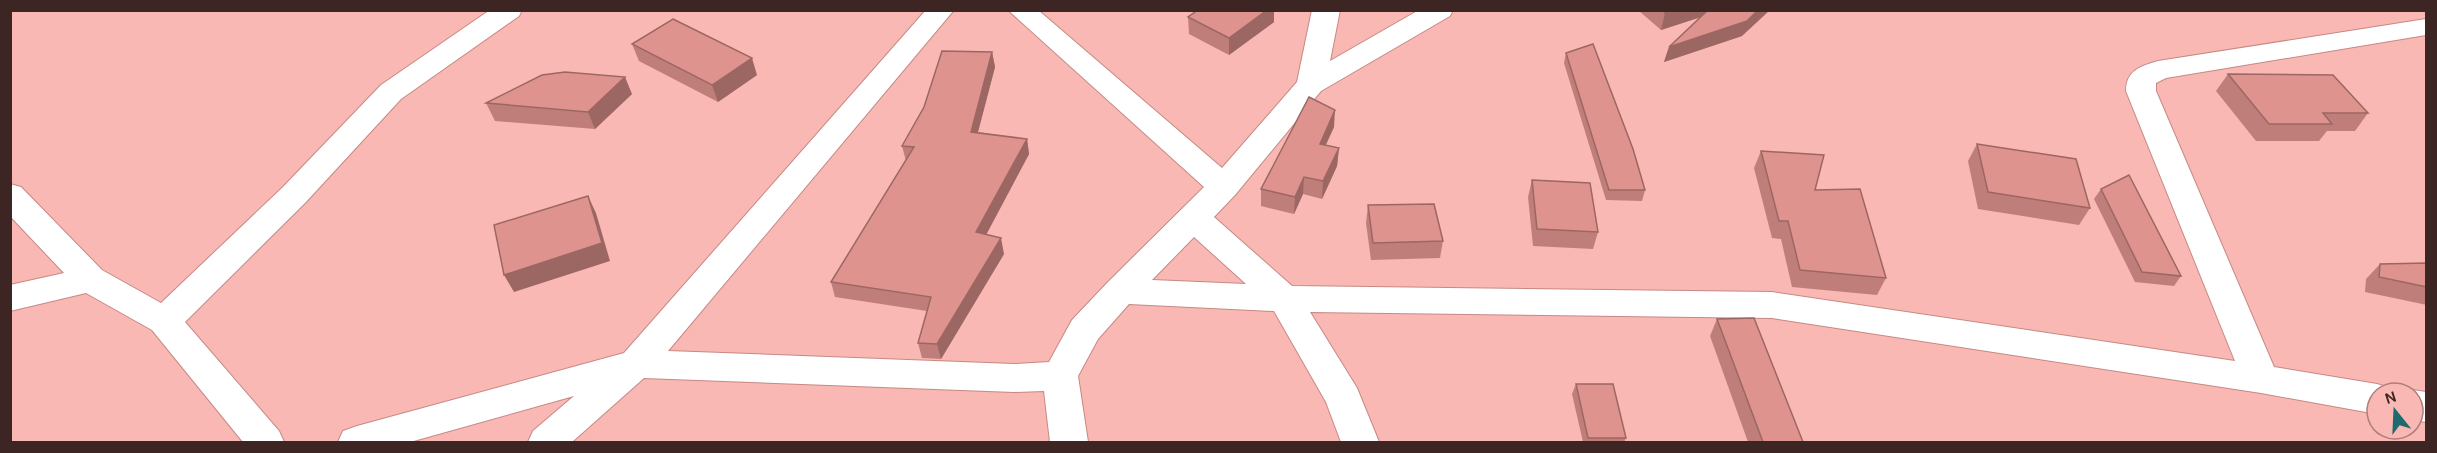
<svg xmlns="http://www.w3.org/2000/svg" width="2437" height="453" font-family="Karla,sans-serif">
  <style>
    .lines { fill: none; stroke-linecap: round; stroke-linejoin: round }
    .street-casing { stroke: #c68984; stroke-width: 2 }
    .street { fill: #fff; fill-rule: evenodd }
    .wall { fill: #c07e7a }
    .shaded-wall { fill: #9c6763 }
    .building { fill: #df938e; stroke: #9c6763; stroke-width: 1.5 }
  </style>
  <rect width="100%" height="100%" fill="#f9b8b3"/>
  <g class="lines">
    <defs>
      <g id="street">
        <path d="M490,10H522L519,16L401,99L305,203L185,322L279,431L284,442H243L152,330L86,293L10,311V285L64,273L10,216V184L21,187L102,270L161,303L283,187L381,85Z"/>
        <path d="M926,10H954L668,351L1014,364L1049,362L1072,320L1108,282L1204,187L1008,10H1038L1222,168L1297,82L1312,10H1340L1330,61L1419,10H1453L1450,16L1321,91L1235,195L1214,217L1292,286L1772,292L2235,361L2126,91C2126,71 2140,66 2158,61L2426,19V35L2166,78L2156,83V91L2274,367L2377,384L2390,388L2393,393H2377V414L2261,393L1772,318L1310,312L1357,388L1379,442H1341L1326,402L1274,311L1129,304L1098,339L1078,376L1088,442H1050L1044,391L1014,392L644,378L572,442H528L533,431L574,396L410,442H338L343,431L357,426L624,353ZM1194,237L1246,284L1152,280Z"/>
        <path d="M2413,390L2426,392V422L2413,420V393H2404Z"/>
      </g>
    </defs>
    <use href="#street" class="street-casing"/>
    <use href="#street" class="street"/>
  </g>
  <g class="wall">
    <path d="M1198,10H1274V22L1229,55L1189,34L1188,17Z"/>
    <path d="M1638,10H1706L1705,13L1742,36L1664,62L1669,47L1701,17L1661,30Z"/>
    <path d="M632,44L757,75L718,102L639,61Z"/>
    <path d="M992,52L995,67L978,132L1027,139L1029,154L986,235L1004,254L941,359L922,358L918,343L927,311L835,297L831,282L906,161L902,146Z"/>
    <path d="M1566,53L1645,190L1642,201L1606,200L1564,63Z"/>
    <path d="M2228,74L2368,113L2355,131H2327L2319,141H2256L2216,91Z"/>
    <path d="M632,94L595,129L495,121L486,103Z"/>
    <path d="M1334,127L1326,145L1339,148L1337,166L1322,199L1303,194L1294,214L1261,206V189Z"/>
    <path d="M1977,144L2090,208L2079,225L1978,209L1968,161Z"/>
    <path d="M1761,151L1815,190L1886,278L1877,295L1792,287L1781,239L1772,238L1754,168Z"/>
    <path d="M1532,180L1598,232L1593,249L1533,246L1528,197Z"/>
    <path d="M2101,189L2181,276L2174,286L2135,282L2094,199Z"/>
    <path d="M1368,205L1443,241L1440,258L1371,260L1366,223Z"/>
    <path d="M2427,263V305L2365,292L2366,279L2380,264Z"/>
    <path d="M1717,319L1803,442H1748L1710,336Z"/>
    <path d="M1576,384L1626,438L1624,442H1583L1572,394Z"/>
  </g>
  <g class="shaded-wall">
    <path d="M1267,10H1274V22L1229,55V38Z"/>
    <path d="M1673,10H1706L1704,16L1661,30L1665,13Z"/>
    <path d="M1758,10L1769,11L1742,36L1664,62L1669,47Z"/>
    <path d="M992,52L995,67L974,147L971,132Z"/>
    <path d="M752,58L757,75L718,102L712,85Z"/>
    <path d="M625,77L632,94L595,129L588,112Z"/>
    <path d="M1335,110L1334,127L1318,161L1320,144Z"/>
    <path d="M1027,139L1029,154L979,248L976,232Z"/>
    <path d="M1339,148L1337,166L1322,199L1323,181Z"/>
    <path d="M1304,177L1303,194L1294,214L1295,197Z"/>
    <path d="M588,196L596,213L610,261L514,292L504,275Z"/>
    <path d="M1001,238L1004,254L941,359L937,344Z"/>
  </g>
  <g class="building">
    <path d="M1198,10H1267L1229,38L1188,17Z"/>
    <path d="M1663,10H1673L1665,13Z"/>
    <path d="M1708,10H1758L1747,21L1669,47Z"/>
    <path d="M673,19L752,58L712,85L632,44Z"/>
    <path d="M1593,44L1633,149L1645,190H1609L1566,53Z"/>
    <path d="M942,51L992,52L971,132L1027,139L976,232L1001,238L937,344L918,343L931,297L831,282L914,147L902,146L924,107Z"/>
    <path d="M565,72L625,77L588,112L486,103L542,75Z"/>
    <path d="M2228,74L2333,75L2368,113H2323L2332,124H2269Z"/>
    <path d="M1309,97L1335,110L1320,144L1339,148L1323,181L1304,177L1295,197L1261,189Z"/>
    <path d="M1977,144L2076,159L2090,208L1988,192Z"/>
    <path d="M1761,151L1824,155L1815,190L1860,189L1886,278L1800,270L1788,221H1779Z"/>
    <path d="M2129,175L2181,276L2142,272L2101,189Z"/>
    <path d="M1532,180L1590,183L1598,232L1537,229Z"/>
    <path d="M588,196L602,243L504,275L494,225Z"/>
    <path d="M1434,204L1443,241L1373,243L1368,205Z"/>
    <path d="M2427,263V287L2379,277L2380,264Z"/>
    <path d="M1754,318L1803,442H1763L1717,319Z"/>
    <path d="M1576,384H1613L1626,438H1588Z"/>
  </g>
  <rect width="2437" height="453" fill="none" stroke="#3d2523" stroke-width="24"/>
  <g transform="translate(2395 411) rotate(342)"><circle r="28" fill="#f9b8b3" stroke="#ae7d79" stroke-width="1.5"/>
  <path d="M0-4.5L10 22L0 15L-10 22Z" fill="#1e6a71"/>
  <text y="-9" font-size="16" font-weight="bold" text-anchor="middle" fill="#3d2523">N</text>
  </g>
</svg>
